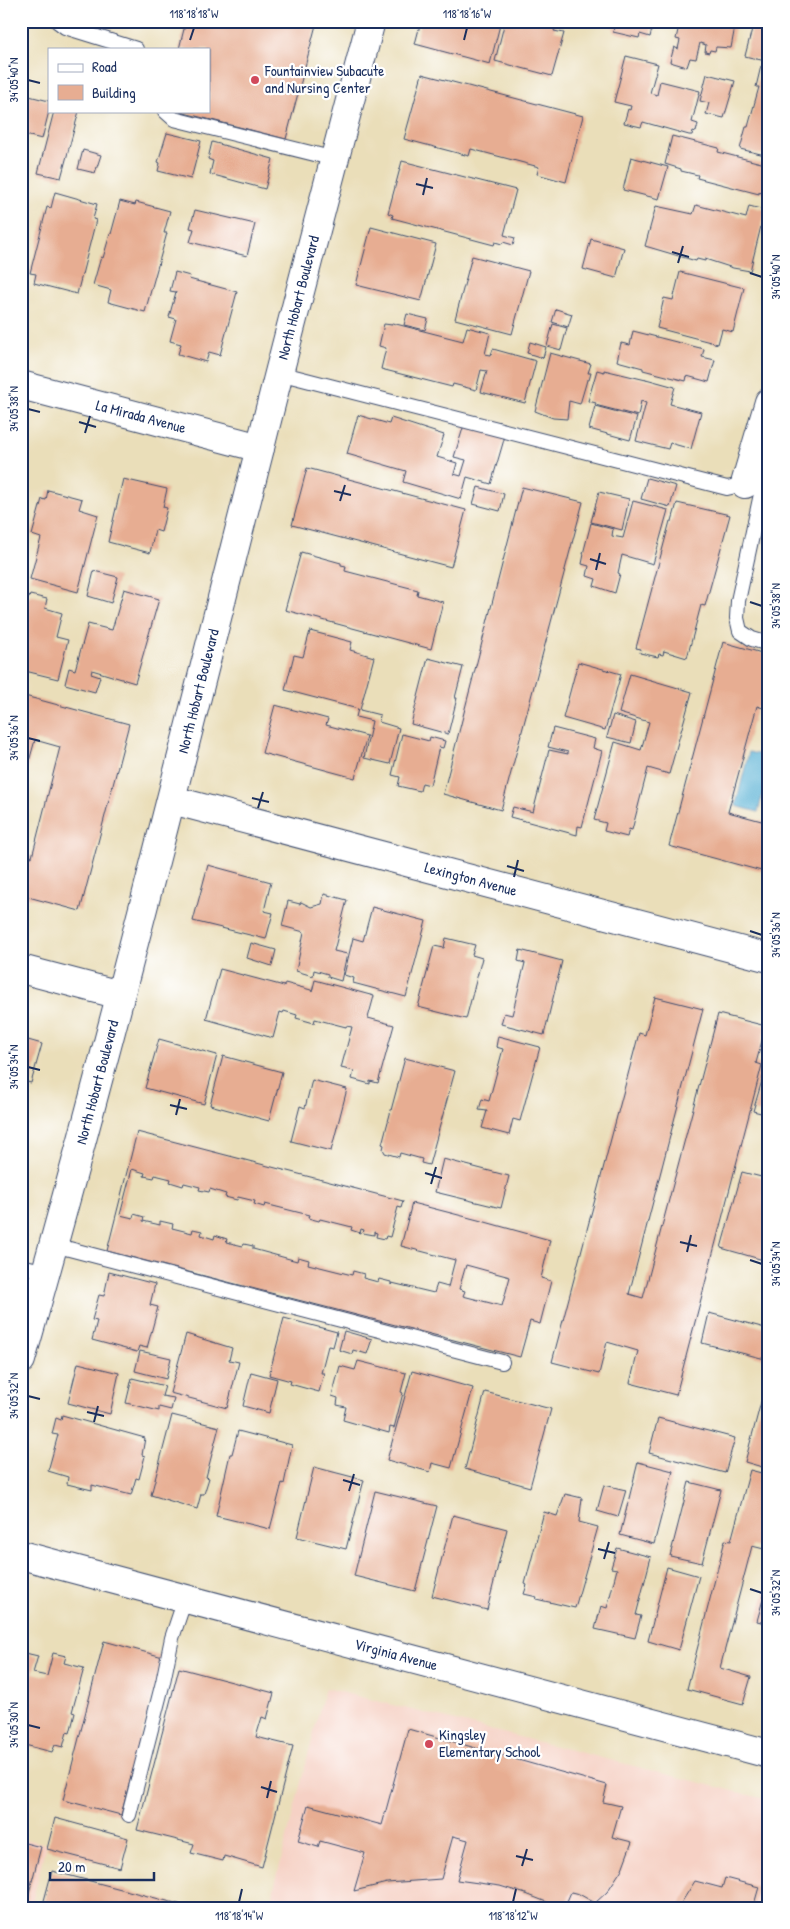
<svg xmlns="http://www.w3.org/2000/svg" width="790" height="1929" font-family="'Patrick Hand',sans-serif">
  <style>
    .built { fill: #f6d1c5 }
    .water { fill: #57b0d4; stroke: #397099 }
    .building { fill: #e7ad92; fill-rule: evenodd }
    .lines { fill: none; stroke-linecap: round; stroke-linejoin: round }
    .lane-casing { stroke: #3a496c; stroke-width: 16 }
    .street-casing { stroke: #3a496c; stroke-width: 30 }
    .lane { stroke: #fff; stroke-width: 14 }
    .street { stroke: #fff; stroke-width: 28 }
    .ticks { fill: none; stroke: #1b2f5e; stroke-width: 2 }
    .poi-dot { fill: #d1495b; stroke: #fff; stroke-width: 2 }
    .labels { text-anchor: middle; stroke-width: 4.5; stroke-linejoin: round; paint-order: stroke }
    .poi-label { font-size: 15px; fill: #1b2f5e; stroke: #fff; text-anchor: start }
    .street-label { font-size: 15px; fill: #1b2f5e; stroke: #fff }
    .neatline { fill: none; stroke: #1b2f5e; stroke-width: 2 }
    .ticks-label { font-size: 12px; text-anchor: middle; fill: #1b2f5e }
  </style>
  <rect width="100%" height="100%" fill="#fff"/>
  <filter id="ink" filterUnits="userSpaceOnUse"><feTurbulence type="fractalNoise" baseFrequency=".02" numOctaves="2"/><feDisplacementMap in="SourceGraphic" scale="10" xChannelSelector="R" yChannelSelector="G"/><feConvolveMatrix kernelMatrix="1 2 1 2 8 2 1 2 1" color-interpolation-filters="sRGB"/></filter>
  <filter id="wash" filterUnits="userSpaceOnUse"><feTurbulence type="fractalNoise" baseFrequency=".0096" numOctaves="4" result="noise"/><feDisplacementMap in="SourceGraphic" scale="20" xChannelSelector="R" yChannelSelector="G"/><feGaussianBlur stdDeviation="1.12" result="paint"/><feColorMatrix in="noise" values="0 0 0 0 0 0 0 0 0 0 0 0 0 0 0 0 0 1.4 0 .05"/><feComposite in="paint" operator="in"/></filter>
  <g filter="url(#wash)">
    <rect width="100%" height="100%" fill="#eadeb9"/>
    <g class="built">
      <path d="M325,1688L769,1800V1908H269Z"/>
      <path d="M21,1838L46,1844L31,1908H21Z"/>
    </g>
    <path class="water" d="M749,752L769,757V769L758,812L736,806V804Z"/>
    <g id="blocks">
      <g class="building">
        <path d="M186,21H317L286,139L180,112L209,111V49H179Z"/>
        <path d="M421,21H501L490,64L415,44Z"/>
        <path d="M505,21H557L554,31L564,33L552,76L495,61Z"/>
        <path d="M599,21H654L650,37L640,34L639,38L613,32L614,27L598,24Z"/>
        <path d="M680,21H736L731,48L716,47L715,51L710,50L709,53L705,52L706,45L700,43L696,59L690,58L687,67L670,62L674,47L678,49L680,40L676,39Z"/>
        <path d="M754,21H769V62L745,56Z"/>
        <path d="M626,56L658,64L650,93L657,95L660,81L700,91L692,122L698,124L696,132L693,131L692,135H689L643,122L641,127L624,123L628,109L630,110L631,106L614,102Z"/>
        <path d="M761,66L769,68V156L740,149L746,127H748L759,87H756Z"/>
        <path d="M422,74L583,116L566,182L537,174L539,167L471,149L469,156L404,139Z"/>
        <path d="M707,74L735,81L724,118L706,114L709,103L700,101Z"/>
        <path d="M21,94L49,101V111L42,139L21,134Z"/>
        <path d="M54,111H79L61,178L38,173Z"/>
        <path d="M167,133L201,141L191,179L158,171L160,163L158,162Z"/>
        <path d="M672,136L719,148L718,152L769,165V192H767L766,194L759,192V194L697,178L698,175L681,171V169L665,164Z"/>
        <path d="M212,142L273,159L265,189L210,174L213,161L208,159Z"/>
        <path d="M83,150L101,155L95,173L78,169Z"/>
        <path d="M631,157L668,167L659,199L623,190Z"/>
        <path d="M402,161L516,190L504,235L515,238L513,245L503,242L502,244L495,242L494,245L392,218L393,215L388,213Z"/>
        <path d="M55,192L97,204L93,219L96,220L77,294L34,283L36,274L30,273L47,207L51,208Z"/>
        <path d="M120,201L135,205L136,202L170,211L164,233H167L145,312L108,302L111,290L93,285L101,257L103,258L110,234H111Z"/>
        <path d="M696,205L746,218L749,206L765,210L750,271L733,268L705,259V261L697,259L696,261L645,246L656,206L693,214Z"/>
        <path d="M195,210L255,224L247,256L190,242L194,229L190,228Z"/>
        <path d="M371,227L436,244L421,301L356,285Z"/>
        <path d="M591,239L624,248L616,278L583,269Z"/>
        <path d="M472,256L529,271L512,334L455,319Z"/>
        <path d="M175,272L190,276L189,279L237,292L220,355L209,352L206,362L178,354L181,344L170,341L176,319L169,317L176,292L170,291Z"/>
        <path d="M680,272L744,288L733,332L722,329L718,344L657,328L664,298L673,300Z"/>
        <path d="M556,309L572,314L568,327L552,322Z"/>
        <path d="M407,314L428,319L425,330L404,325Z"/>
        <path d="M392,323L463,341L467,327L490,333L485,354L491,355L493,349L536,361L525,403L481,392L487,371L481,370L476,390L453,384L452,387L381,369L386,348L379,346L384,324L392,325Z"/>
        <path d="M553,324L567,328L561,350L547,346Z"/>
        <path d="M633,331L704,349L702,357L715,360L709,382L687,376L686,381L643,370V368L617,361L621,343L630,345Z"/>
        <path d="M530,342L546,347L543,358L527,353Z"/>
        <path d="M550,353L591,364L588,373H591L589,380H587L580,404L569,401L567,419L553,418L535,411Z"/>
        <path d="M597,370L604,372V370L646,380V379L675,387L670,404L701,412L691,449L670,443L668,449L636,441L646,403L641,401L638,416L595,405L596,403L588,401Z"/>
        <path d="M595,406L637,417L630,440L589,429Z"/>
        <path d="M358,415L389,424L391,418L444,435L437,457L457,463L454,474L461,476L466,460L454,457L464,425L505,436L491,484L467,477L461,499L403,482L406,471L347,454Z"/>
        <path d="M307,468L466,510L451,567L292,525Z"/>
        <path d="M647,478L676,486L670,507L641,499Z"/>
        <path d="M123,479L167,489L163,507L167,508L161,532L155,530L150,553L108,542Z"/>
        <path d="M478,487L504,494L500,511L473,504Z"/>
        <path d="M522,487L583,502L501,810L443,794Z"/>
        <path d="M48,490L82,499L79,509L98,515L78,592L30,579L41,538L32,535L42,499L46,500Z"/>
        <path d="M599,492L629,499L622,530L591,522Z"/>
        <path d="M633,501L668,510L653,564L622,555L618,573L620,574L615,593L594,586L596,579L587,576L589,566L582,564L584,554H583L591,523L613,529L612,536L623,538Z"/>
        <path d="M677,503L730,515L705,606L701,605L687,658L664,651L663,655L659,654L658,657L640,653L641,649L636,648L670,521H672Z"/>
        <path d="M301,552L341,563V565L346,566L345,571L418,590L417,595L443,602L431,649L285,610Z"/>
        <path d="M94,571L118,577L111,603L88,596Z"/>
        <path d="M124,589L159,599L135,683L92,670L91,674L100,677L95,692L65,684L69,668L75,670L88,624L112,630Z"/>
        <path d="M30,595L47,599L45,608L62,613L56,637L68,640L58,679L21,670V597L29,598Z"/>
        <path d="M310,631L352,642L350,650L374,657L360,710L380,715L379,722L399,728L390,764L364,758L372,721L356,717L358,709L285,690L294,655L303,657Z"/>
        <path d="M723,642L769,655V710L757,706L728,812L769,823V873L669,846Z"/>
        <path d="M428,658L463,667L455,698H457L448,734L411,724Z"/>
        <path d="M578,662L621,674L605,730L563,718Z"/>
        <path d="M630,674L692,692L669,774L648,768L632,830L629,829L627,837L604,831L606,823L594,820L615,742L641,750L649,722L619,713Z"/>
        <path d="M21,695L129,724L80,911L21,895V854L32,857L60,747L35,740L21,790Z"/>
        <path d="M275,705L328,719L326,725L367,736L355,778L262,753Z"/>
        <path d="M613,715L636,722L631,743L607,737Z"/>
        <path d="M553,728L595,739L593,748L602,751L582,827L578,826L577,835L510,817L513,807L533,812L549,750L568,754V752L548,747Z"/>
        <path d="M402,734L429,741L430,737L445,741L443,748L439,747L430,785L422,783L420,791L398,786L400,777L392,775Z"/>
        <path d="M208,865L271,882L264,911L273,913L266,939L193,921Z"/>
        <path d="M324,894L347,900L334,951L347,954L341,981L328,977V974L314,970L313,976L296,971L304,932L282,926L288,901L300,904L301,902L311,907L322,904Z"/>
        <path d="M372,907L426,921L406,997L353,983L354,978L344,975L353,938L363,941Z"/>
        <path d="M446,938L475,945L472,955L482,958L466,1019L418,1007L434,946L444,948Z"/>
        <path d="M251,943L276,950L272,966L247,958Z"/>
        <path d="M520,950L562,961L544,1035L501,1024L504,1013L512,1015L525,963L518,961Z"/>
        <path d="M220,969L284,986L285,983L311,990L312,992L315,980L374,996L368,1018L394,1025L378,1083L370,1081V1084L352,1079L354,1071L341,1068L352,1027L346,1026V1027L315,1019L314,1023L296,1018L297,1015L284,1011L283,1013L280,1012L273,1038L206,1019Z"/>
        <path d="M655,997L703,1009L629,1294L643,1298L718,1014L766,1026L756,1063L762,1065L676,1395L630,1383L638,1351L607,1342L599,1374L552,1362L639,1033L645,1035Z"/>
        <path d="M498,1036L540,1047L520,1121L513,1119L509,1135L482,1128L487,1111L479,1110L482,1099L489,1101L503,1049L496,1047Z"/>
        <path d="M21,1038L42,1044L31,1083L23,1081L22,1084Z"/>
        <path d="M159,1039L217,1055L204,1104L145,1088Z"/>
        <path d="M223,1056L282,1072L269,1121L210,1105Z"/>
        <path d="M769,1057V1115L753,1111Z"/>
        <path d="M405,1058L455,1071L429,1165L421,1163L422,1159L400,1153L399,1157L385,1153L383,1149L384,1145L382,1144Z"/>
        <path d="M312,1080L347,1089L331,1151L291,1141L300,1106L305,1108Z"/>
        <path d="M137,1132L403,1201L401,1208L398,1207L390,1237L386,1236L385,1239L376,1237L377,1233L374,1232V1235L363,1233L364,1230L361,1229L360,1233L351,1230L352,1227L320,1219L319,1221L308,1218L309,1215L265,1204L264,1207L254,1204L255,1201L238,1197L237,1200L225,1197L226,1194L210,1189L209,1192L199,1190L200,1187L184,1183L183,1186L170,1182L171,1179L155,1175L154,1178L144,1176L145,1173L132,1169L120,1215L133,1218L134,1214L144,1217L143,1221L160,1225V1221L173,1224L172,1228L192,1233L193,1229L202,1231L201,1235L214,1239L215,1235L227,1239L226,1242L243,1246L244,1244L253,1246V1249L297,1261L298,1257L309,1260L308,1264L352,1275L353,1271L364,1274L363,1278L378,1282L379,1279L391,1282V1285L392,1283L434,1293L437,1284L448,1287L455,1260L401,1246L412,1203L478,1220L550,1240L541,1278L551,1281L540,1324L530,1321L520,1357L107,1251ZM466,1265L510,1277L502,1306L463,1296L465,1291L459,1289Z"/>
        <path d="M443,1159L509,1176L501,1208L435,1192Z"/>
        <path d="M742,1172L769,1179L767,1261L721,1248Z"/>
        <path d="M109,1272L155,1284L150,1305L158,1307L147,1348L139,1346L137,1352L92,1340L97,1321L92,1320L99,1295L104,1296Z"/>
        <path d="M709,1313L769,1329V1360L702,1343Z"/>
        <path d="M284,1318L337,1332L333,1347L328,1346L321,1373H324L319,1392L290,1384L291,1381L269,1375Z"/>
        <path d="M344,1331L372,1339L367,1354L353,1350L352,1354L339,1350Z"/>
        <path d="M186,1334L232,1348L229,1360L239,1362L227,1408L170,1393Z"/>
        <path d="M140,1351L171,1358L166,1379L135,1371Z"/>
        <path d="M358,1361L406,1373L401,1392L403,1393L394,1428L390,1427L389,1433L343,1420L346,1407L337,1405L338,1398L332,1396L340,1366L355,1370Z"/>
        <path d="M78,1363L119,1373L110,1414L68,1403Z"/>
        <path d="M412,1371L473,1388L451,1468L432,1463L430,1472L387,1460Z"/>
        <path d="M251,1372L277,1379L269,1413L243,1406Z"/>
        <path d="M132,1378L165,1386L162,1396L174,1398L171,1410L159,1407V1411L126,1403Z"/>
        <path d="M765,1387L769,1388V1469L745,1462Z"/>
        <path d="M485,1392L551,1409L530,1487L465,1469Z"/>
        <path d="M62,1415L145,1438L142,1455L145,1456L139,1479L136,1478L131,1495L92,1485V1490L67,1484L68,1477L48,1471L58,1435L52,1434L56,1418L61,1420Z"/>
        <path d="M172,1415L219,1427L206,1477L209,1478L204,1494H201L197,1509L151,1495Z"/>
        <path d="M658,1418L735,1438L725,1473L649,1453Z"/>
        <path d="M238,1431L292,1445L284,1484L282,1483L270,1529L216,1516L230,1454H232Z"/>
        <path d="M638,1462L673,1471L654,1544L620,1535Z"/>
        <path d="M314,1467L364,1480L346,1549L297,1537Z"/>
        <path d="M750,1470L769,1475V1530L764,1549L752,1546L720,1668L751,1677L743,1704L687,1689L725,1540L731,1541Z"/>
        <path d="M689,1482L721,1490L702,1563L670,1556Z"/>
        <path d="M604,1485L626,1490L618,1517L597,1511Z"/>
        <path d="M375,1491L437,1506L415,1591L354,1576Z"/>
        <path d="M565,1494L582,1498L579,1522L598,1527L575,1608L536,1599L537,1597L524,1594L527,1585L525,1584L544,1512L557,1516Z"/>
        <path d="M453,1515L507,1529L487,1610L432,1596Z"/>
        <path d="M617,1548L651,1557L636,1615L641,1616L635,1638L595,1629L601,1606L607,1608L617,1569L611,1568Z"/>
        <path d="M667,1567L699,1576L679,1650L648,1641Z"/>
        <path d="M769,1578V1624L757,1621Z"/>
        <path d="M104,1641L163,1657L136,1758L140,1759L138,1766H134L121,1815L63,1800Z"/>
        <path d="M21,1652L38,1656L33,1673L47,1676L53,1653L66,1656L64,1663L84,1668L72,1712L75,1713L70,1733L67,1732L63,1747L55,1745L52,1752L21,1744Z"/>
        <path d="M179,1668L274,1693L267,1719L262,1717L256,1737L293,1746L262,1867L224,1856L223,1861L191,1853L194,1844L137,1830Z"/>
        <path d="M768,1692H769V1712L761,1710L764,1700H766Z"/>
        <path d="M408,1729L607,1785L603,1802L621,1806L612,1837L632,1842L622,1869L607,1892L595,1903L579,1894L571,1892L564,1908H562L526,1894L500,1886L457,1880L468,1840L453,1836L441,1879L387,1883L354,1891L365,1853L320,1841L318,1847L298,1841L308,1805L382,1825Z"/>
        <path d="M55,1818L128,1838L120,1868L47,1849Z"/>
        <path d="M21,1842L41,1847L25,1908H21Z"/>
        <path d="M52,1871L190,1907V1908H42Z"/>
        <path d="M725,1878L759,1887L753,1908H678L695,1881L722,1888Z"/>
      </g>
    </g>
  </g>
  <g filter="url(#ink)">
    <use href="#blocks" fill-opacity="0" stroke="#3a496c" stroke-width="1"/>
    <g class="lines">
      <defs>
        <g id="lane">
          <path d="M57,21L65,27L136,49"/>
          <path d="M165,111L174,119L335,159"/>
          <path d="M279,373L727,488L745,484"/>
          <path d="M755,459C764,470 763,481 761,494L738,601L737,618L740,631L752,639L769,644"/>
          <path d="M54,1245L502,1362"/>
          <path d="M21,1266L47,1272"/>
          <path d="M129,1815L163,1682L172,1638L185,1599"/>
        </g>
        <g id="street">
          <path id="s1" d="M21,385L260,448"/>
          <path d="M745,484L769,402"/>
          <path id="s2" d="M172,800L769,958"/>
          <path d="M21,969L120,995"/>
          <path id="s3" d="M21,1360C107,1059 182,755 259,452C295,308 333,165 371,21"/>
          <path id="s4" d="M21,1555L769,1754"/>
        </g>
      </defs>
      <use href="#lane" class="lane-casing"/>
      <use href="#street" class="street-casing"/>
      <use href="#lane" class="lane"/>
      <use href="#street" class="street"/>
    </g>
  </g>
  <path class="ticks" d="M190,40L194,28M464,40L467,28M28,80L40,83M416,184L433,188M423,195L427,178M672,252L689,257M678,263L683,246M750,273L762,277M28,409L40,412M79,422L96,427M85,433L90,416M334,491L351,495M340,501L345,485M590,559L606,564M596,570L600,553M750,602L762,606M28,738L40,741M252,798L269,802M258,808L263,792M507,866L524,871M514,877L518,860M750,931L762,935M28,1067L40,1070M170,1105L187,1109M176,1115L180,1099M425,1173L442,1178M431,1184L436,1167M680,1242L697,1246M687,1252L691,1235M750,1260L762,1264M28,1396L40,1399M87,1412L104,1416M94,1422L98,1406M343,1480L360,1485M349,1491L354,1474M598,1549L615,1553M604,1559L609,1542M750,1589L762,1593M28,1725L40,1728M261,1787L277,1792M267,1798L271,1781M516,1856L533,1860M522,1866L527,1849M239,1902L242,1889M513,1902L516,1889"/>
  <g class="poi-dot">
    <circle cx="255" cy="80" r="5"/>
    <circle cx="429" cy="1744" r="5"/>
  </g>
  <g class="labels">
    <g class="poi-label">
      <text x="265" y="76">Fountainview Subacute<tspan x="265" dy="17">and Nursing Center</tspan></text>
      <text x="439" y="1740">Kingsley<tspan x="439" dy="17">Elementary School</tspan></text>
    </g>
    <g class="street-label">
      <text dy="5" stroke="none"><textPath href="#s3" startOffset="1098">North Hobart Boulevard</textPath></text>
      <text dy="5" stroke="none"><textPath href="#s1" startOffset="124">La Mirada Avenue</textPath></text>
      <text dy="5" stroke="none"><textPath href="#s3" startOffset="692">North Hobart Boulevard</textPath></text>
      <text dy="5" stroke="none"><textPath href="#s2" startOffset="309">Lexington Avenue</textPath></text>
      <text dy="5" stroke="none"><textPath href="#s3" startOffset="288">North Hobart Boulevard</textPath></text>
      <text dy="5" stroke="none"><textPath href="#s4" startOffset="388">Virginia Avenue</textPath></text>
    </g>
  </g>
  <rect width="790" height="1929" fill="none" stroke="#fff" stroke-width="55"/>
  <rect x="48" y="48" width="162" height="65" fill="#ffffff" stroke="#a4acbf"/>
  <rect x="58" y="64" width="25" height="8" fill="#ffffff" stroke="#a4acbf"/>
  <text x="92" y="72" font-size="15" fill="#1b2f5e">Road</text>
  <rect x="58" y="85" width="25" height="15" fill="#e7ad92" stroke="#a4acbf"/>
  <text x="92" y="98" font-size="15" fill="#1b2f5e">Building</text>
  <path d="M50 1872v8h104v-8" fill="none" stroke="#1b2f5e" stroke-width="2.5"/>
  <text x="58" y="1872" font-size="15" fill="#1b2f5e" stroke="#ffffff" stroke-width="4" paint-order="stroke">20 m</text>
  <rect x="28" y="28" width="734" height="1874" class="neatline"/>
  <g class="ticks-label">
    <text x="194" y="18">118°18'18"W</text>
    <text x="467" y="18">118°18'16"W</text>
    <text transform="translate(14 80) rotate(-90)" y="4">34°05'40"N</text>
    <text transform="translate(776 277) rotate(-90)" y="4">34°05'40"N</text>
    <text transform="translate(14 409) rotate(-90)" y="4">34°05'38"N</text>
    <text transform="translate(776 606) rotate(-90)" y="4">34°05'38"N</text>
    <text transform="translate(14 738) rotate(-90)" y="4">34°05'36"N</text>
    <text transform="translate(776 935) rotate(-90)" y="4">34°05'36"N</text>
    <text transform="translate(14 1067) rotate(-90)" y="4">34°05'34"N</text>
    <text transform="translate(776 1264) rotate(-90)" y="4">34°05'34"N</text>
    <text transform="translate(14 1396) rotate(-90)" y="4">34°05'32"N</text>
    <text transform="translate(776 1593) rotate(-90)" y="4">34°05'32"N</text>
    <text transform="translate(14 1725) rotate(-90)" y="4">34°05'30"N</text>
    <text x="239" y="1920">118°18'14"W</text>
    <text x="513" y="1920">118°18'12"W</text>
  </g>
</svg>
